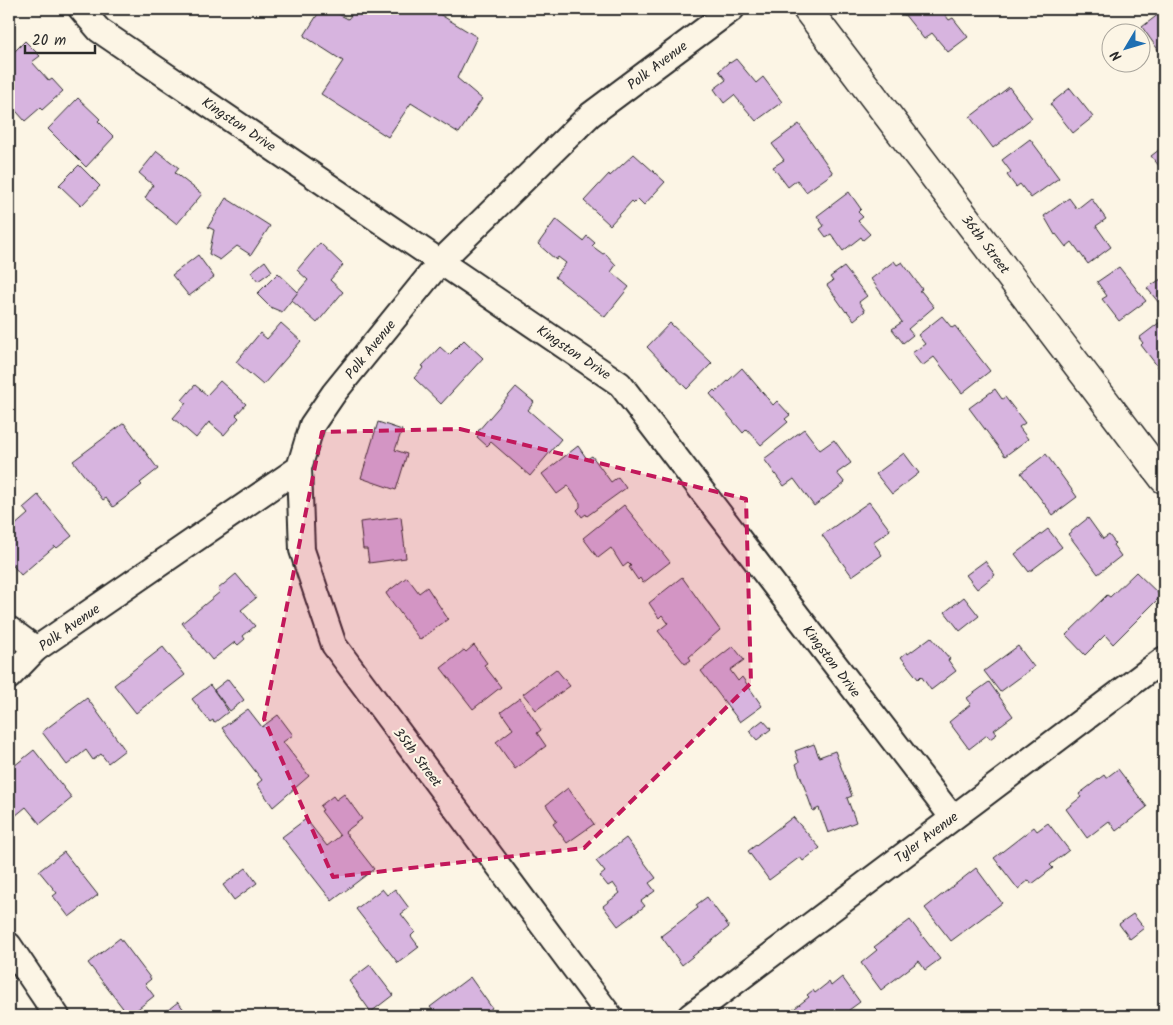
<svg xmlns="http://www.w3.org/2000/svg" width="1173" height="1025" font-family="Kalam,sans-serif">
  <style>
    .building { fill: #d7b4df; stroke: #2b2b2b }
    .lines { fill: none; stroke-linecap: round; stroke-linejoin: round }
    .minor-casing { stroke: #2b2b2b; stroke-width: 28 }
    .tertiary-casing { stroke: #2b2b2b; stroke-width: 31 }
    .minor { stroke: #fcf5e5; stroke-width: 24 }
    .tertiary { stroke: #fcf5e5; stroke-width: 28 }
    .marked { fill: #c2185b; fill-opacity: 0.2; stroke: #c2185b; stroke-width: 4; stroke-dasharray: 10 6; stroke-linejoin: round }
    .labels { text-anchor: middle; stroke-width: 4; stroke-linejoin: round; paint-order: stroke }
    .street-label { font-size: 14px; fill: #2b2b2b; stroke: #fcf5e5 }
  </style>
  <rect width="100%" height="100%" fill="#fcf5e5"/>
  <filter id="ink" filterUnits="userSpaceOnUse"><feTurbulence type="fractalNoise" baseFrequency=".02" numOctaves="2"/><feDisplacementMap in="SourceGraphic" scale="10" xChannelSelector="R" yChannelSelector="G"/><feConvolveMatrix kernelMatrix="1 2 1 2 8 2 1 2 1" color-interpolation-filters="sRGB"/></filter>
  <g filter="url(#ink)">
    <g class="building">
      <path d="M321,9H329L348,19L356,9H431L477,37L457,78L482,99L459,133L411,103L388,137L321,94L343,61L304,36Z"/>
      <path d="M900,9H946L943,12L949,20L953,18L968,37L948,52L932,33L924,39Z"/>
      <path d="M1164,10V58L1142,27Z"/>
      <path d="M25,41L40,56L32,62L49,81L52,79L63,91L42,110L40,108L25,121L9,103V100L17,92L9,85V57Z"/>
      <path d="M736,59L756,83L763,77L782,102L756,121L734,95L724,103L714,89L726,80L719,71L729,62L730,63Z"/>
      <path d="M1009,87L1032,118L993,148L970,117Z"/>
      <path d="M1070,88L1093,117L1073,133L1050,104Z"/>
      <path d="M78,98L100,119L98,121L114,137L86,167L48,129Z"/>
      <path d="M799,124L833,173L806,192L797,180L788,187L773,167L784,160L772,144Z"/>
      <path d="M1030,139L1059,178L1031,198L1020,184L1016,187L1007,175L1011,172L1002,160Z"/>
      <path d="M1164,146V172L1151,156Z"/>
      <path d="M157,151L179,168L175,173L202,194L177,224L145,198L153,185L139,173Z"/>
      <path d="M634,154L665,182L644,205L638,199L634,203L632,201L610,225L584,201L609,174L610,176Z"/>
      <path d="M79,165L100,186L81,206L59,185Z"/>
      <path d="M849,192L861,209L858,212L863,217L858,221L870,234L863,240L861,237L843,251L831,234L826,237L820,229L824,226L817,216Z"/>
      <path d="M226,198L270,226L251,255L237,246L220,260L209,254L214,230L208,227Z"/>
      <path d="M1069,198L1077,209L1091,198L1106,219L1096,226L1111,247L1088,264L1072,242L1066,247L1056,234L1055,235L1044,216Z"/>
      <path d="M556,219L583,241L587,236L595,243L592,246L603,254L605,253L616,265L611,272L629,287L605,317L555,277L566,263L558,257L556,260L538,244Z"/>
      <path d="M320,243L343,265L330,280L343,292L317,323L291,300L308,280L297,270Z"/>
      <path d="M198,255L214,277L189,296L172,275Z"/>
      <path d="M265,261L272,271L258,281L251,272Z"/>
      <path d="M894,261L897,265L902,262L922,289L919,291H921L934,307L908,329L913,335L903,343L892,329L902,322L871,279Z"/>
      <path d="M844,267L867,296L859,302L865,311L854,320L847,311L846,312L827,285L833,281L830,277Z"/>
      <path d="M1119,267L1146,301L1119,321L1102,299L1107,296L1097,282Z"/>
      <path d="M278,273L298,292L282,312L270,307L257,294Z"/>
      <path d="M1164,277V307L1163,308L1147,288Z"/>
      <path d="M942,316L952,328L955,326L990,371L962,393L934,357L922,366L912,353L925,344L918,335Z"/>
      <path d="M1164,319V366L1162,368L1158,367L1141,345L1143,343L1139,338Z"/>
      <path d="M281,323L301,341L263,385L236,362L260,333L267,339Z"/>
      <path d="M670,323L712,363L687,389L647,347Z"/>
      <path d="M464,340L483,358L441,404L414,378L424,367L422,366L440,347L449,355Z"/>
      <path d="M742,368L773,405L777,401L790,415L785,419L788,422L761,445L747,429L743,433L710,394L714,390L716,392Z"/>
      <path d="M220,381L246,404L236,415L239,418L224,435L209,422L196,438L173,418L186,403L182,400L195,385L207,395Z"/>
      <path d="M516,387L534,402L528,410L561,439L530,476L491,442L487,446L477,437L480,433L478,431Z"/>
      <path d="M995,389L1002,399L1005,397L1025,423L1019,427L1028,439L1005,456L969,408Z"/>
      <path d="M378,422L402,430L395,450L407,454L396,490L361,478Z"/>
      <path d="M124,423L158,469L140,483L142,485L113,507L106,498L103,500L73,461Z"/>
      <path d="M804,429L820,450L834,440L851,463L837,473L845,483L814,506L794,479L784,486L764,459Z"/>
      <path d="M578,446L587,459L592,456L611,482L618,477L626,488L587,516L586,514L582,517L577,510L580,507V503L568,486L557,494L542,474Z"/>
      <path d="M904,453L919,473L892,494L876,474Z"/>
      <path d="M1046,454L1077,497L1053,515L1021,473Z"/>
      <path d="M38,495L72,536L57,548L55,546L21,575L9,561V523L13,527L28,514L23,508Z"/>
      <path d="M869,502L890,530L873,542L882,555L852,576L822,535Z"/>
      <path d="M624,505L670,562L643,583L640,578L638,580L629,567L631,566L628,563L623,567L611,548L598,558L583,538Z"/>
      <path d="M401,517L406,558L369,563L367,549H363L360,522Z"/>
      <path d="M1088,518L1103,539L1109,535L1115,543L1113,545L1121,556L1098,574L1068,534Z"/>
      <path d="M1048,529L1062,547L1029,572L1015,554Z"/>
      <path d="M985,561L995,575L977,589L966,575Z"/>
      <path d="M1136,572L1161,596L1113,644L1105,635L1085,655L1066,635L1107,595L1110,597Z"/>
      <path d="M236,574L256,598L241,610L255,626L243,636L245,639L238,645L235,642L212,660L182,623L220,592L218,589Z"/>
      <path d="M407,577L419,593L427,587L448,619L420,640L387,595L386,593Z"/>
      <path d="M682,577L720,630L689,657L691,660L685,664L658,631L668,623L662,615L659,618L649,603Z"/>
      <path d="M964,597L979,616L960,631L945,612Z"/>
      <path d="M931,637L950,659L948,660L956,671L931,690L921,676L918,679L901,657L907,652L908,654Z"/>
      <path d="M474,645L487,663L484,665L501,687L473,709L441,668L464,650L466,652Z"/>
      <path d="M733,646L744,660L730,670L738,681L742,677L762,706L740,722L701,671Z"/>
      <path d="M1018,646L1034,667L1000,692L984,671Z"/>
      <path d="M163,647L185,675L136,713L114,685Z"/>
      <path d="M556,669L570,686L536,710L523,694Z"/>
      <path d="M228,679L244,700L230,711L214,690Z"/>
      <path d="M989,682L1013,716L994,730L997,734L990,739L987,735L969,749L949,722L971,704L967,698Z"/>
      <path d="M210,685L227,709L228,712L214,723L213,720L210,722L192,699Z"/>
      <path d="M87,698L125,750L108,763L101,754L93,760L86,750L67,765L42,732Z"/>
      <path d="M520,698L541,730L537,733L546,746L515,769L496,742L513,729L501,712Z"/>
      <path d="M248,709L262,727L278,715L293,735L283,742L309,776L273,807L257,784L262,780L222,728Z"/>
      <path d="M763,720L771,729L757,740L749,731Z"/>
      <path d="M814,744L819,757L835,751L852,796L847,798L856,822L828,833L819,808L813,811L796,764L799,762L795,751Z"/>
      <path d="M34,750L72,798L40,824L26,807L9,821V770Z"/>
      <path d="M1118,769L1147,807L1116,831L1109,821L1087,838L1066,809L1081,797L1079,794L1104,775L1106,778Z"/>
      <path d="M568,788L594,824L567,843L553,824L557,821L546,805Z"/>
      <path d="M344,794L362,819L345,832L374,869L332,901L282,837L306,819L327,846L340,836L321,811L323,810L320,806L333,796L336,800Z"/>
      <path d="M793,817L820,848L803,861L800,857L769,880L748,851Z"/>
      <path d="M1048,823L1069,850L1050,865L1053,868L1032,884L1029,880L1018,889L994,858L1034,827L1037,831Z"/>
      <path d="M626,838L656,878L649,883L655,891L641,901L645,906L618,926L603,906L620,893L613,883L608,886L600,876L605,872L596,861Z"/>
      <path d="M64,852L98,895L69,917L53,896L57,893L39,871Z"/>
      <path d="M246,868L257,883L234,900L223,885Z"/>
      <path d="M976,868L1002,903L951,941L925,908Z"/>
      <path d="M382,889L387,895L395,889L409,908L401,914L415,932L411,936L419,947L398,963L356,909Z"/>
      <path d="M707,897L729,927L682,965L661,936L698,908L696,905Z"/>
      <path d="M1133,914L1144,928L1130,939L1119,924Z"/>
      <path d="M910,920L940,959L925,970L919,961L881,990L861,963L877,950L874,947Z"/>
      <path d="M120,938L151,979L145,984L154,996L129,1016L88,963Z"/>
      <path d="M370,965L393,995L371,1012L349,981Z"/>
      <path d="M470,977L492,1008L481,1016H437L430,1007Z"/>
      <path d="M842,977L860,1002L849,1010L850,1012L845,1016H794L790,1012L809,997L807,995L813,990L815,993L829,982L831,986Z"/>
      <path d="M178,1002L189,1016H160Z"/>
    </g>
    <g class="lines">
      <defs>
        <g id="minor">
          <path d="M81,9L99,30L620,384L952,817"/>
          <path d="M299,468L302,550L334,645L610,1016"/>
          <path d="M9,629L36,649"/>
          <path d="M9,677L36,649L299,468L312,425L334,393L441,261L590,115L732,9"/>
          <path d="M9,945L57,1016"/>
          <path d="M690,1016L1164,659"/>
        </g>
        <path id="tertiary" d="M807,9L1164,479"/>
      </defs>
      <use href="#minor" class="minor-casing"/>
      <use href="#tertiary" class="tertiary-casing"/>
      <use href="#minor" class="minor"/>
      <use href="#tertiary" class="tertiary"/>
    </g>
  </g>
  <path class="marked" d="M460,429L746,499L751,683L584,848L333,877L264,719L322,432Z"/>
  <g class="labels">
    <g class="street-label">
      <text transform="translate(657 65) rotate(-37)" y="5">Polk Avenue</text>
      <text transform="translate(239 124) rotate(34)" y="5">Kingston Drive</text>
      <text transform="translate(986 244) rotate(53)" y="5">36th Street</text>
      <text transform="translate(370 349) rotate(-51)" y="5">Polk Avenue</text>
      <text transform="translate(574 352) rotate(34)" y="5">Kingston Drive</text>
      <text transform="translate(69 627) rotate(-35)" y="5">Polk Avenue</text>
      <text transform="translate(832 661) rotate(53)" y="5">Kingston Drive</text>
      <text transform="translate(418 757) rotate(53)" y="5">35th Street</text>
      <text transform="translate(926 837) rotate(-37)" y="5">Tyler Avenue</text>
    </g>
  </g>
  <rect width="1173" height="1025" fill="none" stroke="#fcf5e5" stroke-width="30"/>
  <rect x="15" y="15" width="1143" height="995" fill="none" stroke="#2b2b2b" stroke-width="2" filter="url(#ink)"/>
  <g transform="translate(1126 48) rotate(232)"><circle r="24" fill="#fcf5e5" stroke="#a8a49b"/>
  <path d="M0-4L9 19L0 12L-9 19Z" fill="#1f6fb2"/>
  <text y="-8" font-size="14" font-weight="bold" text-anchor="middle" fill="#2b2b2b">N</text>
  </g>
  <path d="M25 45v8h70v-8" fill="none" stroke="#2b2b2b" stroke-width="2.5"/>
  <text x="32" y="45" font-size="15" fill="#2b2b2b" stroke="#fcf5e5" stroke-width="4" paint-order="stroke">20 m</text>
</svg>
